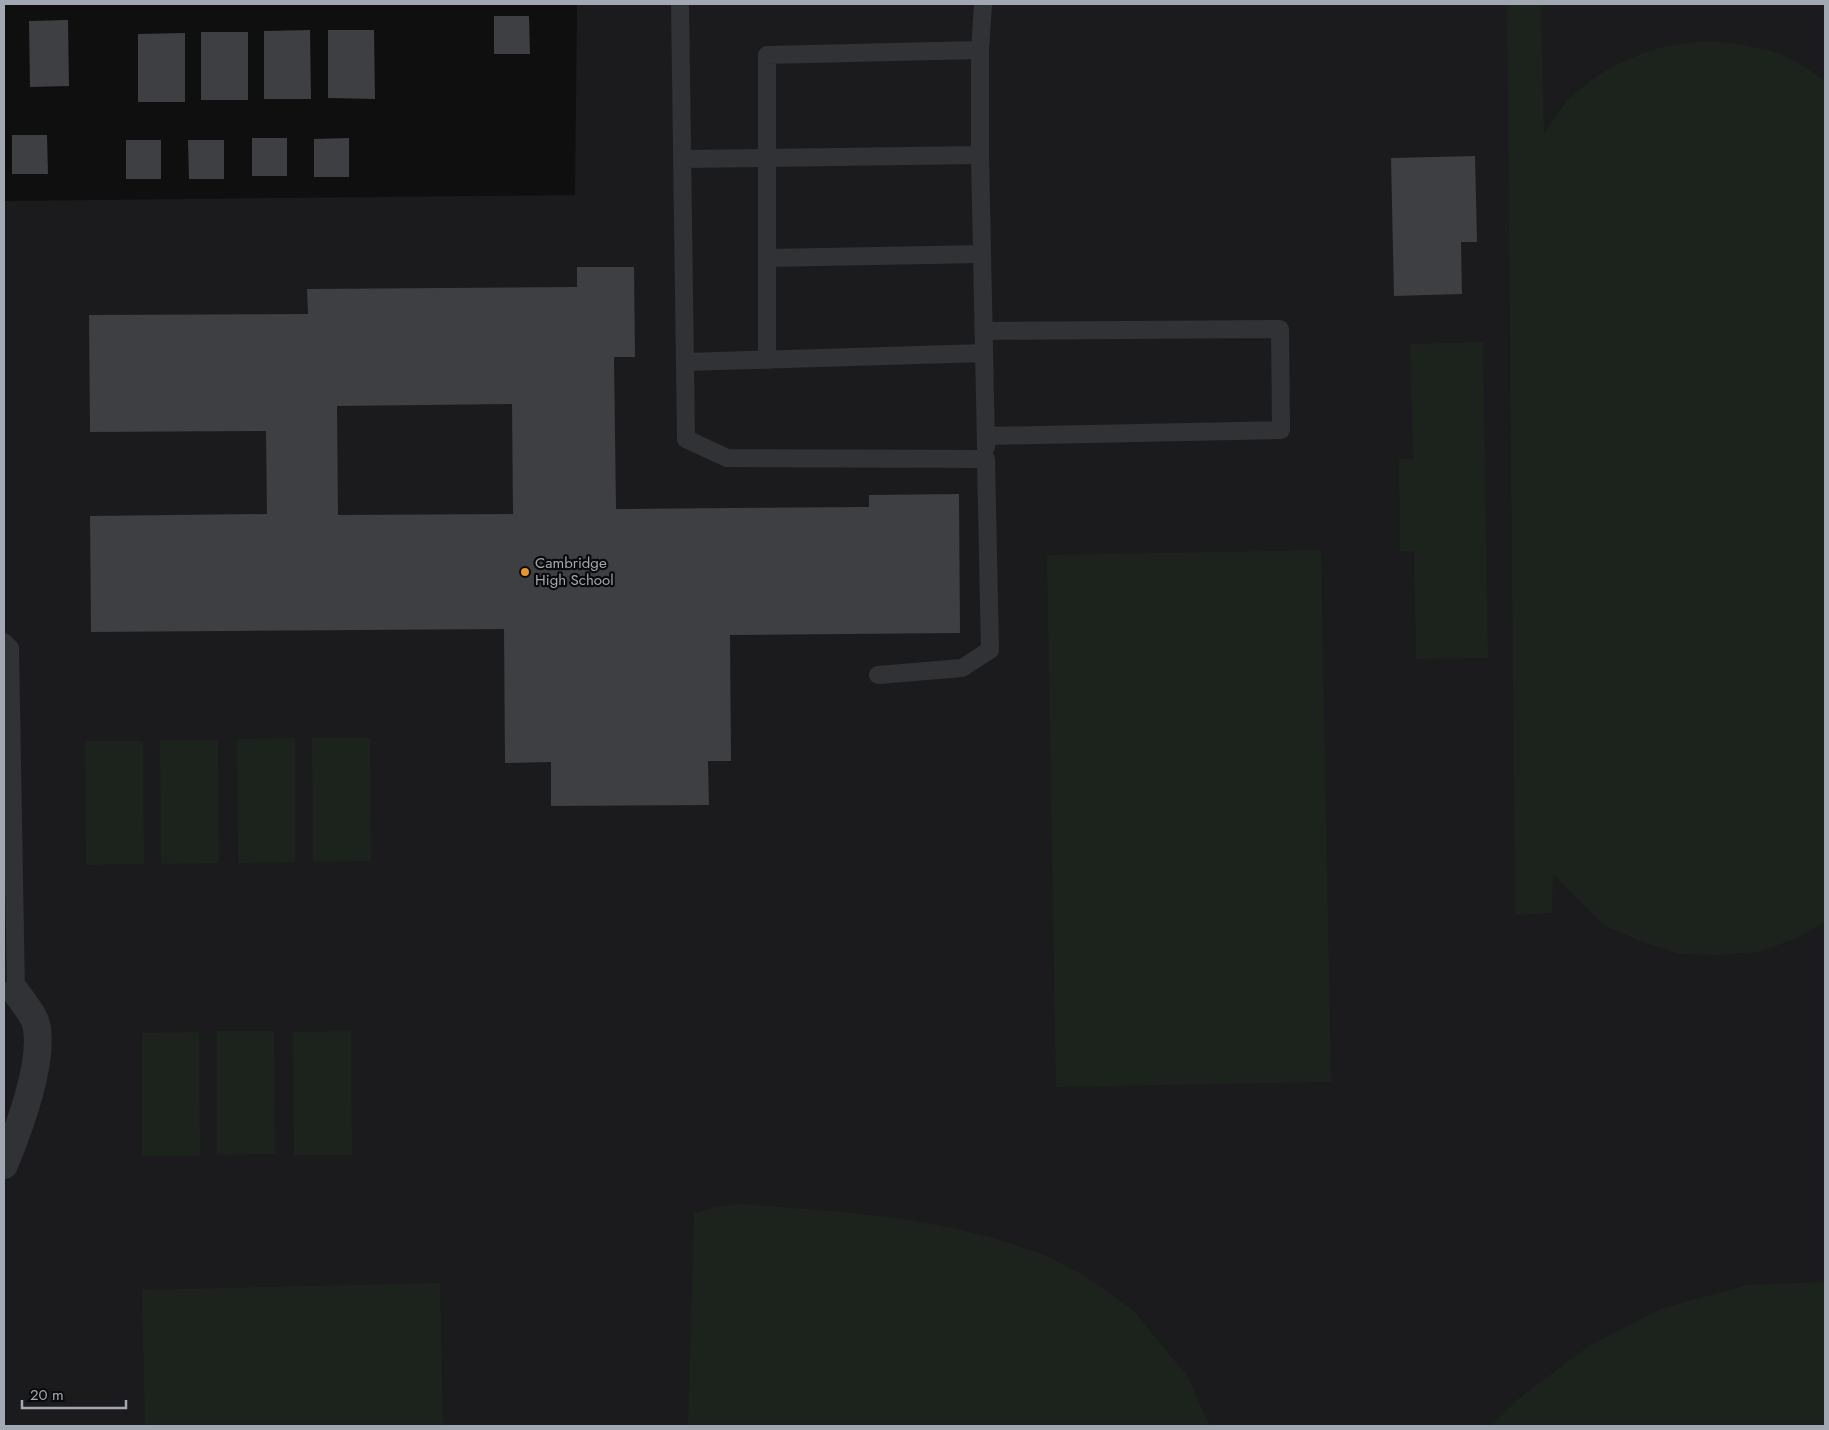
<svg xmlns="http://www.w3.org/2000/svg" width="1829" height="1430" font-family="Jost,sans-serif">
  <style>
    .built { fill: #1b1b1d }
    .green { fill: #1c231c }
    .building { fill: #3e3f43; fill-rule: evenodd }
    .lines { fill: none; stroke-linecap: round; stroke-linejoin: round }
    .service { stroke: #303235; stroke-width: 18 }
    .minor { stroke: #303235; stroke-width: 28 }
    .poi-dot { fill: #e9942f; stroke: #0a0a0b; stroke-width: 2 }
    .labels { text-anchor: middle; stroke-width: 4.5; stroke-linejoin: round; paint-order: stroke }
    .poi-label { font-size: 15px; fill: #a1a8b1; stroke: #0a0a0b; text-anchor: start }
  </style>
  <rect width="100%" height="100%" fill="#0f0f10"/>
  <path class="built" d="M577,4H1825V1426H4V201L575,195Z"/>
  <g class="green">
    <path d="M1507,4H1541L1544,134C1552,123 1559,110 1568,100C1617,52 1691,30 1757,48C1766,50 1775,51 1783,55C1798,62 1812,71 1825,81V922L1795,939L1757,952L1719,955L1680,954L1643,942L1605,926L1553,874L1552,913L1515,915Z"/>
    <path d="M1483,342L1488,658L1416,659L1414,551H1400L1399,459H1413L1410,344Z"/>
    <path d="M1321,550L1331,1082L1056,1087L1047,555Z"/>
    <path d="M295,738V862L238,863L237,739Z"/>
    <path d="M312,738H370L371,861L313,862Z"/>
    <path d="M160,740H218L219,863L161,864Z"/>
    <path d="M85,741H143L144,864L86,865Z"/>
    <path d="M217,1031H274L275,1154L217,1155Z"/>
    <path d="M351,1031L352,1155H294L293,1032Z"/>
    <path d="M199,1032L200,1156H142V1033Z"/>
    <path d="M739,1204L846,1212L903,1219L952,1228L994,1238L1047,1256L1085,1276L1133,1310L1187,1376L1210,1426H688L694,1214L711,1208Z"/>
    <path d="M1825,1282V1426H1491L1517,1400L1589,1346L1660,1309L1747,1285Z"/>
    <path d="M440,1283L443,1426H145L142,1290Z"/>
  </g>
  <g class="building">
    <path d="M494,16H529L530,54H494Z"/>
    <path d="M68,20L69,86L30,87L29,21Z"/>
    <path d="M310,30L311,99H264V31Z"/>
    <path d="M328,30H374L375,99L328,98Z"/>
    <rect x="201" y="32" width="47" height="68"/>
    <path d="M185,33V102H138V34Z"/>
    <path d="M12,135H47L48,174H12Z"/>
    <rect x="252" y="138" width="35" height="38"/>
    <path d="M349,138V177H314V139Z"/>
    <rect x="126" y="140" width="35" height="39"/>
    <path d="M188,140H224V179H189Z"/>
    <path d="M1475,156L1477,242H1461L1462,294L1394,296L1391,158Z"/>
    <path d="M577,267H634L635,357H614L616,509L869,507V495L959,494L960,633L730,635L731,761H708L709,805L551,806V762L505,763L504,629L91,632L90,516L267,514L266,431L90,432L89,315L308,314L307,289L577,287ZM512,404L513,514L338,515L337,406Z"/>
  </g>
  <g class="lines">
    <g class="service">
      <path d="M680,4L686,439L727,458L986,459L990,650L962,668L878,675"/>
      <path d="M980,155L986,447"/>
      <path d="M682,159L980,155V50L983,4"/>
      <path d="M767,258L982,254"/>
      <path d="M984,331L1280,329L1281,430L986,436"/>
      <path d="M767,360V55L980,50"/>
      <path d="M685,362L984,353"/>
      <path d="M4,642L10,648L16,992"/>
    </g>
    <path class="minor" d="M4,1165C18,1131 47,1056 35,1021C31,1011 22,1001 16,992"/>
  </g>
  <circle class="poi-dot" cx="525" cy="572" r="5"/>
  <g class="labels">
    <g class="poi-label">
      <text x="535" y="568">Cambridge<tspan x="535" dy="17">High School</tspan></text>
    </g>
  </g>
  <rect width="1829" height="1430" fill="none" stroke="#a1a8b1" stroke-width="10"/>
  <path d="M22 1400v8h104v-8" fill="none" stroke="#a1a8b1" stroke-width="2.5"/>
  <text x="30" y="1400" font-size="15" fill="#a1a8b1" stroke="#0a0a0b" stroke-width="4" paint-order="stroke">20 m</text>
</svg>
